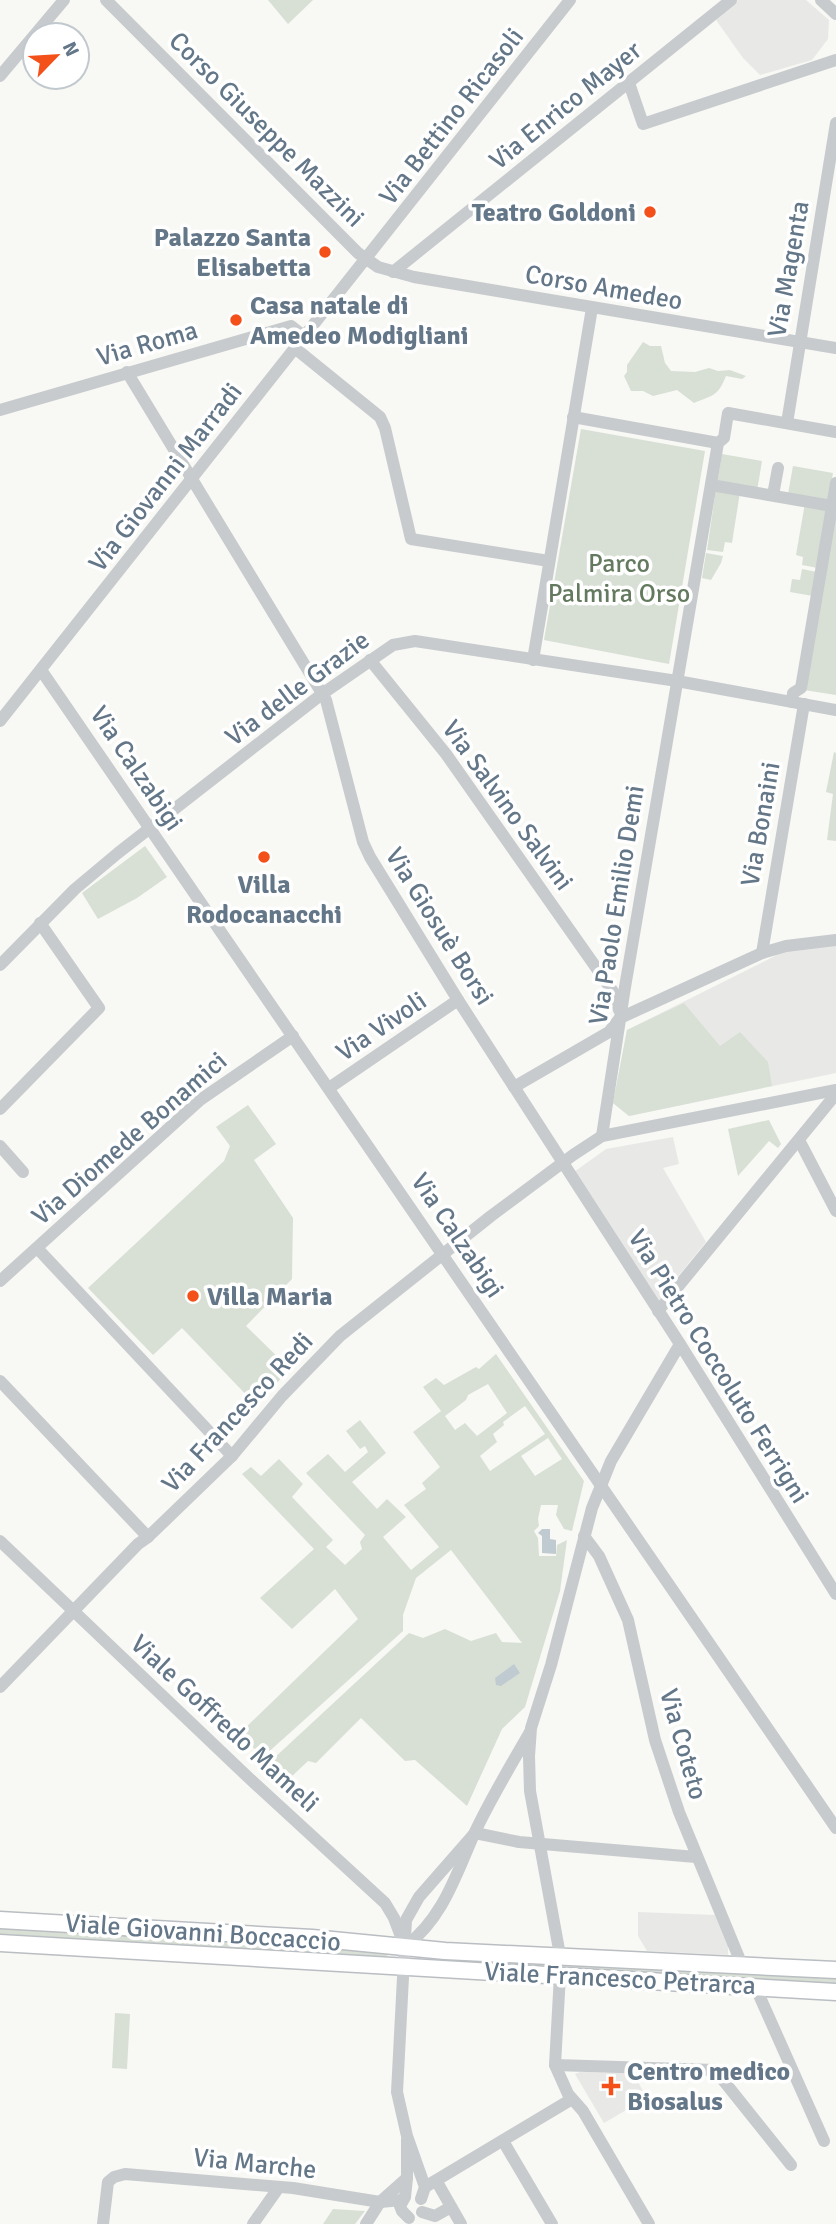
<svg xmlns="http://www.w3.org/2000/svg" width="836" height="2224" font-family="Signika,sans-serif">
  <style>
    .built { fill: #e8e9e7 }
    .green { fill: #d8e0d5; fill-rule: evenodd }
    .water { fill: #c0cbd1 }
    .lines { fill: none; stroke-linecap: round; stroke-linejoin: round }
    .major-casing { stroke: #babec2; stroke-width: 19 }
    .minor { stroke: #c7cbce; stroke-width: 12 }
    .major { stroke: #fff; stroke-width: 16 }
    .poi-dot { fill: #f35119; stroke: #fff; stroke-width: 2.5 }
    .labels { text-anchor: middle; stroke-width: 7; stroke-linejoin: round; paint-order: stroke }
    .street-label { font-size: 26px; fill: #647788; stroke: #fff }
    .poi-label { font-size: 26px; font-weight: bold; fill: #647788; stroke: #fff; text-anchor: start }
    .park-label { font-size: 26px; fill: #647a5f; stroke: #fff }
  </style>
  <rect width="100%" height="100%" fill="#f8f8f4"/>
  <g class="built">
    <path d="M738,0H806L829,20L828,39L812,60L760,75L743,58L716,20Z"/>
    <path d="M836,943V1073L629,1116L613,1103L627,1030L787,950Z"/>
    <path d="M673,1137L679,1164L663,1168L706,1242L657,1302L574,1172L606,1149Z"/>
    <path d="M638,1912L715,1915L728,1945V1955L647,1951L638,1936Z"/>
    <path d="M580,2072L633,2073L647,2098L604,2123L575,2074Z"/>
  </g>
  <g class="green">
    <path d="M268,0H313L288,24Z"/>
    <path d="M643,342L650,346H661L665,363L671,371L695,372L709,368L718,371L730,370L746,376L742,379L726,376C717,398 712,395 694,403L677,390L653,396L643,391H631L624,376L627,372V365Z"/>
    <path d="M581,429L705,451L669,664L544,640Z"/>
    <path d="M722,454L762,461L757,491L717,484Z"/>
    <path d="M793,466L833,473L828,501L788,494Z"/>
    <path d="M716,489L740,492L732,543L725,542L723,552L707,550Z"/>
    <path d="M836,498V695L804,690Z"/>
    <path d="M805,503L828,507L818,568L802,565L803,557L796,555Z"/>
    <path d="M706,553L723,556L721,563L711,580L702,578Z"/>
    <path d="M802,569L817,572L813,596L790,592L792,579L800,580Z"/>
    <path d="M834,752L836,753V841L827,840L833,794L826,792Z"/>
    <path d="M145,846L167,877L137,898L98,919L82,893Z"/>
    <path d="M684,1003L720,1046L740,1032L768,1062L772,1086L629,1116L613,1103L627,1030Z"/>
    <path d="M248,1105L276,1144L254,1160L293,1218L292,1279L246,1326L290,1369L256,1405L182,1328L153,1355L88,1288L224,1161L230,1146L216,1127Z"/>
    <path d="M769,1120L781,1144L778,1148L769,1141L738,1176L728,1129Z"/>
    <path d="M496,1354L584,1481L572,1531L564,1529L556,1515L558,1505H541L538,1519L539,1526L534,1531L538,1538L539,1556H556L557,1545L567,1540L560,1591L525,1707L502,1729L467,1806L415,1760L405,1761L361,1718L316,1763L308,1761L290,1778L272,1760L409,1633L423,1638L445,1629L471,1641L496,1633L502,1642L522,1643L451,1550L416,1578L403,1615V1631L263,1757L239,1734L358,1619L335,1589L292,1629L260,1598L314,1549L242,1474L251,1467L261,1476L279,1459L303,1484L292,1497L333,1540L326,1547L345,1565L362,1549L360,1542L365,1535L306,1473L328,1454L345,1472L368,1452L365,1446L360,1449L346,1431L360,1420L386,1453L352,1482L377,1509L387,1499L406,1517L383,1537L411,1570L439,1547L404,1505L426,1489L422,1483L440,1467L413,1432L441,1411L423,1387L436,1378L444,1385L476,1367L479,1369ZM488,1384L507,1413L477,1436L465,1423L455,1430L445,1416L466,1400L468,1395ZM525,1406L545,1434L490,1471L480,1456L497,1442L493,1434L504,1425L503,1422ZM548,1438L562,1459L535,1476L521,1456Z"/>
    <path d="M0,1926L389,1951L390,1954L385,1957L0,1934Z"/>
    <path d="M442,1956L836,1978V1986L444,1962L438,1958Z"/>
    <path d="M115,2013L130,2014L127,2069L112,2068Z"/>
    <path d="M333,2209L365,2211L355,2224H323Z"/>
  </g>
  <g class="water">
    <path d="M542,1529H550V1539L556,1540V1554L542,1553V1536L538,1533Z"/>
    <path d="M514,1664L520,1673L501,1686L496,1685L495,1678Z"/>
  </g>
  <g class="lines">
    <defs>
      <g id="major">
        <path d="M0,1920L312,1938L445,1951L836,1970"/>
        <path d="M0,1943L836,1992"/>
      </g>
    </defs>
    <use href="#major" class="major-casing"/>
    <g class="minor">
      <path d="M106,0L358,253L378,267L414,277L836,348"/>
      <path d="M821,0L836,14"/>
      <path d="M0,76L64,0"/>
      <path d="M629,83L643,124L836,60"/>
      <path d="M393,272L731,0"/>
      <path d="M296,349L380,417L385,428L411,539L549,561"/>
      <path d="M127,372L326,700L363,842L370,857L458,1000L680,1344L836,1594"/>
      <path d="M0,410L291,326L305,337"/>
      <path d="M573,417L718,443L724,438L728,413L836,432"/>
      <path d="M787,423L836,123"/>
      <path d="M711,485L832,506"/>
      <path d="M773,495L778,468"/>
      <path d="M370,660L446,754L614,993L619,1010"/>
      <path d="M533,660L592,308"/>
      <path d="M41,670L836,1828"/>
      <path d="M792,702L793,693L801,688L836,483"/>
      <path d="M0,721L570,0"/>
      <path d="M762,953L804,704"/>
      <path d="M0,965L75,889L118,853L322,694L393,645L415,641L677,681L836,710"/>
      <path d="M514,1087L609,1032L620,1018L762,953L786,946L836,940"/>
      <path d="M329,1088L458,1000"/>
      <path d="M0,1109L99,1008L40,923"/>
      <path d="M602,1136L625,987L718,443"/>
      <path d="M799,1140L836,1211"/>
      <path d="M0,1146L23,1172"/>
      <path d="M37,1248L232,1456"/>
      <path d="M0,1281L200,1100L293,1036"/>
      <path d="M658,1311L836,1094"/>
      <path d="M0,1381L148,1537"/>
      <path d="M584,1536L599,1556L628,1620L655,1740L679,1812L742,1965"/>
      <path d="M0,1541L250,1779L385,1903L394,1918L405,1947"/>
      <path d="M0,1687L138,1544L148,1537L232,1456L282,1396L340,1336L491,1216L573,1155L602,1136L836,1090"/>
      <path d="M475,1833L519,1842L696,1857"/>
      <path d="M405,1947C444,1917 456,1874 475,1832C491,1798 511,1765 530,1732"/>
      <path d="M560,1955L530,1791L529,1756L531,1728L551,1665L592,1508L611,1461L680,1344"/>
      <path d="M560,1975L555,2065L568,2094L583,2111L649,2224"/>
      <path d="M755,1986L824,2141"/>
      <path d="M555,2065L715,2070L791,2165"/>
      <path d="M407,2140V2178L405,2197L400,2206L402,2211L409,2218"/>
      <path d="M503,2141L552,2224"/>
      <path d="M437,2182L461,2224"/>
      <path d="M425,2187L572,2099"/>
      <path d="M421,2199L425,2187L407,2136L397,2092L406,1920L419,1897L475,1833"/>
      <path d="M422,2212L435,2216L451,2207"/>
      <path d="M103,2224L108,2182L114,2177L125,2174L293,2188L380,2202L402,2200"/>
      <path d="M253,2224L279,2187"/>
      <path d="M366,2224L380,2202L407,2178"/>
    </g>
    <use href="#major" class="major"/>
  </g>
  <g class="poi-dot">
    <circle cx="650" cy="212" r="7"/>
    <circle cx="325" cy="252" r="7"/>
    <circle cx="236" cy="320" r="7"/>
    <circle cx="264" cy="857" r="7"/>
    <circle cx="193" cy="1296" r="7"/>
    <path d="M607.5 2075.5h7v7h7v7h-7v7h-7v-7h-7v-7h7z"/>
  </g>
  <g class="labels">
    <g class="street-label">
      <text transform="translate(565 105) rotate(-39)" y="9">Via Enrico Mayer</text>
      <text transform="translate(451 116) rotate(-52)" y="9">Via Bettino Ricasoli</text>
      <text transform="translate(267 129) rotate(45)" y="9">Corso Giuseppe Mazzini</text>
      <text transform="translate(788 269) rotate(-80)" y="9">Via Magenta</text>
      <text transform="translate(604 287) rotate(10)" y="9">Corso Amedeo</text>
      <text transform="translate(147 343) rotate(-16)" y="9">Via Roma</text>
      <text transform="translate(165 477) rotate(-52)" y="9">Via Giovanni Marradi</text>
      <text transform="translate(297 688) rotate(-37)" y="9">Via delle Grazie</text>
      <text transform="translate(137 768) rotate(56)" y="9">Via Calzabigi</text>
      <text transform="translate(508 805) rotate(54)" y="9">Via Salvino Salvini</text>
      <text transform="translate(760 824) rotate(-80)" y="9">Via Bonaini</text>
      <text transform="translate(616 905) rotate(-81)" y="9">Via Paolo Emilio Demi</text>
      <text transform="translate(440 926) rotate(58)" y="9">Via Giosuè Borsi</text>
      <text transform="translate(381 1026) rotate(-34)" y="9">Via Vivoli</text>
      <text transform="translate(129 1138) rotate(-41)" y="9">Via Diomede Bonamici</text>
      <text transform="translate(458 1235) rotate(56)" y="9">Via Calzabigi</text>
      <text transform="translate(719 1366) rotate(58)" y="9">Via Pietro Coccoluto Ferrigni</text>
      <text transform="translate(237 1412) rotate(-47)" y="9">Via Francesco Redi</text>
      <text transform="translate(225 1723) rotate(43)" y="9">Viale Goffredo Mameli</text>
      <text transform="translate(684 1744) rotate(74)" y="9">Via Coteto</text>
      <text transform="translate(203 1932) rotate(4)" y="9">Viale Giovanni Boccaccio</text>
      <text transform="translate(620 1978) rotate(3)" y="9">Viale Francesco Petrarca</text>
      <text transform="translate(255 2163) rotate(6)" y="9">Via Marche</text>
    </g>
    <g class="poi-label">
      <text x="636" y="221" text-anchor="end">Teatro Goldoni</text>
      <text x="311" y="246" text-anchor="end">Palazzo Santa<tspan x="311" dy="30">Elisabetta</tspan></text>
      <text x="250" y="314">Casa natale di<tspan x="250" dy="30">Amedeo Modigliani</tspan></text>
      <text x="264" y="893" text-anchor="middle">Villa<tspan x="264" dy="30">Rodocanacchi</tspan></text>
      <text x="207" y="1305">Villa Maria</text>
      <text x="627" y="2080">Centro medico<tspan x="627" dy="30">Biosalus</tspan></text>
    </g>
    <g class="park-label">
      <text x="619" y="572">Parco<tspan x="619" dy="30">Palmira Orso</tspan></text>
    </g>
  </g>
  <g transform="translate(56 56) rotate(65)"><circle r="33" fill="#ffffff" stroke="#c1c9cf" stroke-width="2"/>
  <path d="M0-5L12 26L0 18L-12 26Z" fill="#f35119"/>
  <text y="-10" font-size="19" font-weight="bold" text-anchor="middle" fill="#647788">N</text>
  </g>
</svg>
